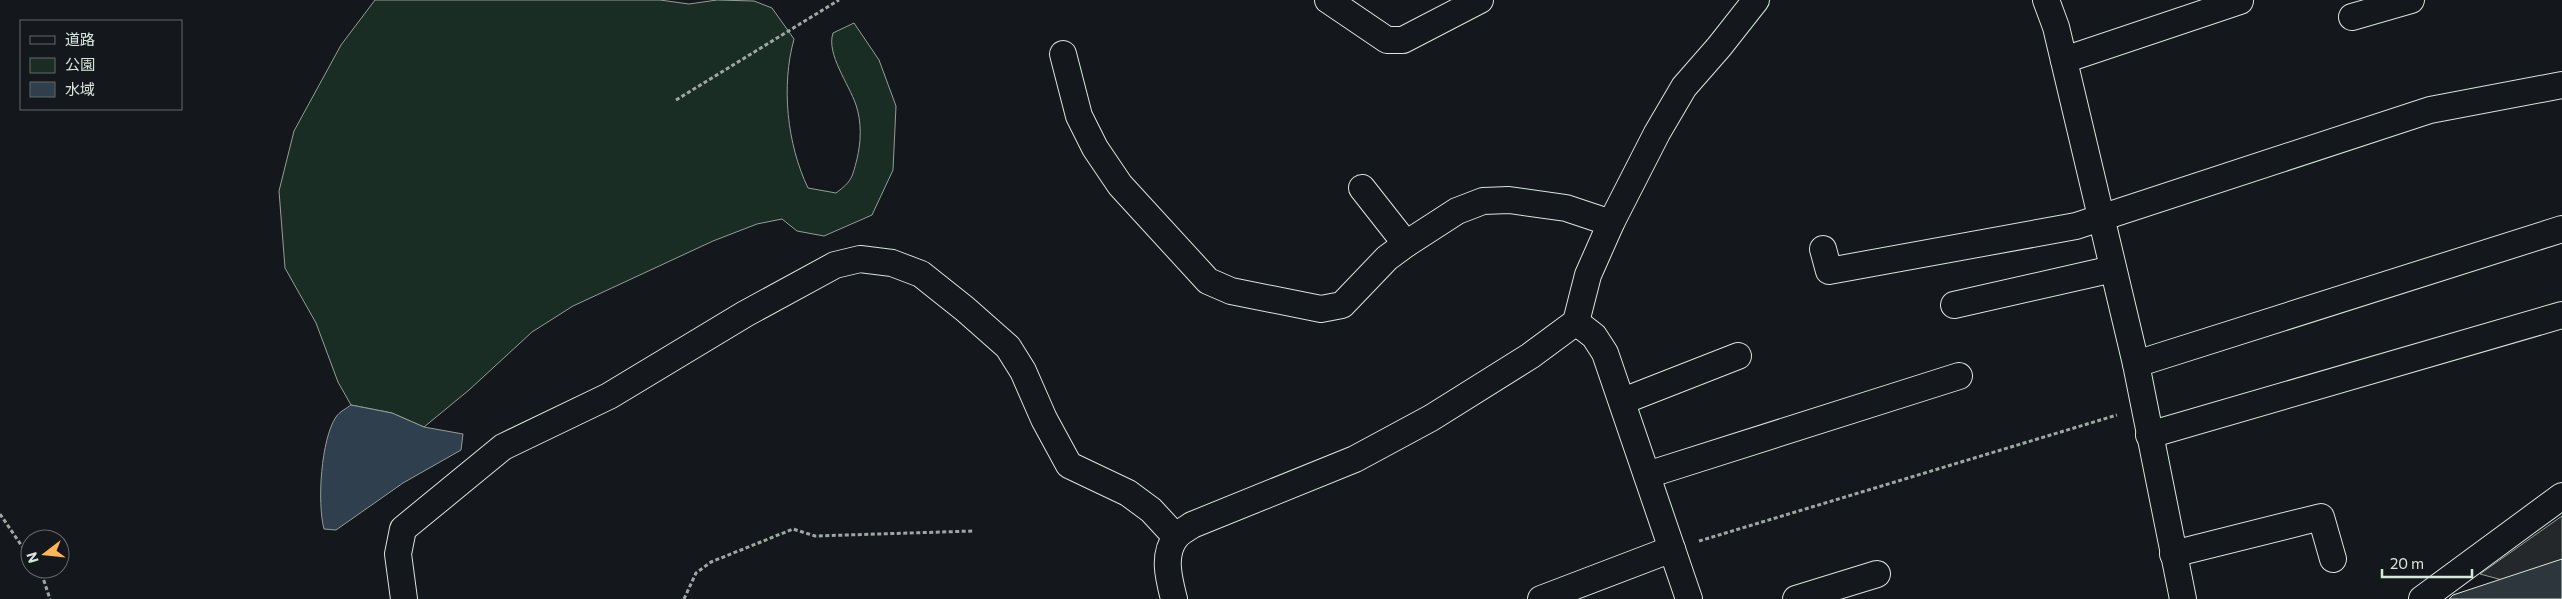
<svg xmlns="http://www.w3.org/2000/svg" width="2562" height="599" font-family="Commissioner,'Noto Sans JP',sans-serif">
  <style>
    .green { fill: #1a2d24; stroke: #939e99 }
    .parking { fill: #24282b; stroke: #939e99 }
    .water { fill: #2f3f4d; stroke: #939e99 }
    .building { fill: #2c363c; stroke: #d8e6dc }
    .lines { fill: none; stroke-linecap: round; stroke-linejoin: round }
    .minor-casing { stroke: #d8e6dc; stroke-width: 28 }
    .path { stroke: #9da8a2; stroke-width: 3; stroke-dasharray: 4 2.5; stroke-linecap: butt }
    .minor { stroke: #14181c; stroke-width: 26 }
  </style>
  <rect width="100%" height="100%" fill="#14181c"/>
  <path class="green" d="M375,0H660L689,4L717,0L754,1L772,8L794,39C781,86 787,144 808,188L836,193C852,181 852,178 857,159C861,142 862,123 856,105C849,84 826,54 833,33L854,23L879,60L896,106L893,170L872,215L824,236L797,231L782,219L757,224L713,241L573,306L532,332L469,390L424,427L392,413L351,405L338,382L316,323L285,268L279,191L294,131L341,45Z"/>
  <path class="parking" d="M2562,516V596L2480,574Z"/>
  <path class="water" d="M351,405L392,413L424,427L463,434L461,450L403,483L336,530L324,529C317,503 321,439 336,417C339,412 347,408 351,405Z"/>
  <path class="building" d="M2562,559V599H2449L2453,595Z"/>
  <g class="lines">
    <defs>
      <g id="minor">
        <path d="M1328,0L1387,40H1403L1480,0"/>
        <path d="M2046,0L2056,27L2136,364L2183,599"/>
        <path d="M2352,17L2411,0"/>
        <path d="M1063,54L1079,116L1095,148L1120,185L1208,281L1231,291L1321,309L1342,305L1387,258L1406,244L1457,211L1483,201L1509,200L1566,208L1611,223"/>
        <path d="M2064,60L2240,1"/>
        <path d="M1362,188L1406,244"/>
        <path d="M1823,249L1829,271L2076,226L2430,110L2562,85"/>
        <path d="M1954,305L2113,269"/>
        <path d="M1576,322L1594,336L1605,353L1689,599"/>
        <path d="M2136,364L2562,229"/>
        <path d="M1623,401L1738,356"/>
        <path d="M2149,435L2562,315"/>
        <path d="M1647,475L1959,376"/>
        <path d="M2173,554L2321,517L2333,559"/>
        <path d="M404,599L398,554L403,529L503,447L609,396L745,314L835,265L860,259L892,263L921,274L965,309L1008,347L1023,371L1044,419L1069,465L1128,493L1151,510L1176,537"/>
        <path d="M1174,599C1169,579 1162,555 1176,537C1180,532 1188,528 1192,525L1355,459L1431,418L1530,356L1576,322L1588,275L1611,223L1657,133L1684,87L1719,47L1756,0"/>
        <path d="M1541,599L1672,549"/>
        <path d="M1796,599L1877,574"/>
        <path d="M2422,599L2562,496"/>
      </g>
    </defs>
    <use href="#minor" class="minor-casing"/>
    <g class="path">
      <path d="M676,100L839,0"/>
      <path d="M0,514L30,558"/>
      <path d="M1699,541L2117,415"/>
      <path d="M37,569L43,578L50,599"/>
      <path d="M684,599L696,573L711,562L793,529L815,536L973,531"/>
    </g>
    <use href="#minor" class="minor"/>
  </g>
  <rect x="20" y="20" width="162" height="90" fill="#14181c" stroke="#626a69"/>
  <rect x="30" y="36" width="25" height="8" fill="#14181c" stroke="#626a69"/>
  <text x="65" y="45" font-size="15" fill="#d8e6dc">道路</text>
  <rect x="30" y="58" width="25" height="15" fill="#1a2d24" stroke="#626a69"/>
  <text x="65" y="70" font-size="15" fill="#d8e6dc">公園</text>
  <rect x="30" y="82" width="25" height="15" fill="#2f3f4d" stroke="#626a69"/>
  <text x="65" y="95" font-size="15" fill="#d8e6dc">水域</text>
  <g transform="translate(45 554) rotate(254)"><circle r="24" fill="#14181c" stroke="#626a69"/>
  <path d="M0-4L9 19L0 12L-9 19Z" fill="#ffb74d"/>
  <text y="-8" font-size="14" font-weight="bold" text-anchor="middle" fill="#d8e6dc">N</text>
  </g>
  <path d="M2382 569v8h90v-8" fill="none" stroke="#d8e6dc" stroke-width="2.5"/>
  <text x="2390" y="569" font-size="15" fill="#d8e6dc" stroke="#14181c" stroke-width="4" paint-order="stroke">20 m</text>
</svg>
